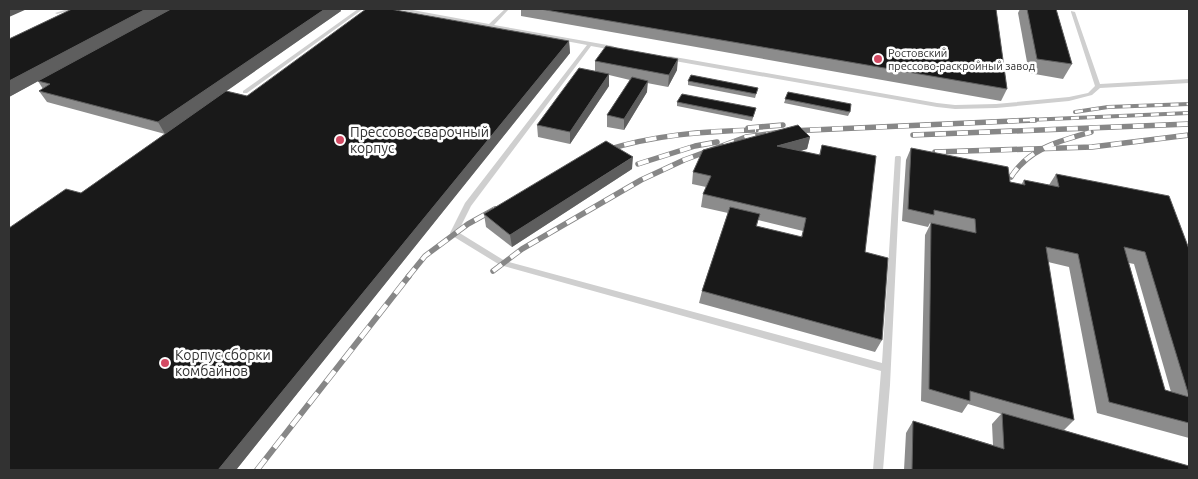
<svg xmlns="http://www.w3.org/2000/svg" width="1198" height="479" font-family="Ubuntu,sans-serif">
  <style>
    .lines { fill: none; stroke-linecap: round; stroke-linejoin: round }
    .service { fill: #cfcfcf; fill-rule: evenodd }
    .rail-far2-casing { stroke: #878787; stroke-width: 4 }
    .rail-far1-casing { stroke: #878787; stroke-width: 5.5 }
    .rail-casing { stroke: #878787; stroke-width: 6 }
    .rail-far2 { stroke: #fff; stroke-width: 2.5; stroke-dasharray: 8; stroke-linecap: butt }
    .rail-far1 { stroke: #fff; stroke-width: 4; stroke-dasharray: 11; stroke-linecap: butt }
    .rail { stroke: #fff; stroke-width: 4.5; stroke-dasharray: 14; stroke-linecap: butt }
    .wall { fill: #8c8c8c; fill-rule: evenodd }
    .shaded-wall { fill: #5e5e5e }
    .building { fill: #191919; stroke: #5e5e5e }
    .poi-dot { fill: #d34a63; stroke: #fff; stroke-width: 2 }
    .labels { text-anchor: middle; stroke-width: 5; stroke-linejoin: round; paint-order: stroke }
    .far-poi-label { font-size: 11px; fill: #323232; stroke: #fff; text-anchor: start }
    .poi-label { font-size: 14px; fill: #323232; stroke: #fff; text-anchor: start }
  </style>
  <rect width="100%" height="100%" fill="#fff"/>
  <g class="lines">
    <g class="service">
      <path d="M68,9H75L57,14L55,13Z"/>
      <path d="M358,9H363L247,93H243V91Z"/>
      <path d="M398,9H407L489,24L505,9H509L494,25L613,46L616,48L613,50L591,46L471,206L458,232L505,261L882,363L895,157L896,156H900L901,157L890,385L883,470H873L881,371L500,265L451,235L450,233L465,203L587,45L400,10Z"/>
      <path d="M1071,11L1075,12L1100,84L1189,79V83L1100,88L1092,95L1069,101L996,108L955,109L937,107L669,60L666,58L669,56L937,103L955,105L996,104L1069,97L1088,93L1095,86L1071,12Z"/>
    </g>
    <defs>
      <g id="rail-far2">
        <path d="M1075,112L1108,107L1189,104"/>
        <path d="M1007,121L1189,113"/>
      </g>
      <g id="rail-far1">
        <path d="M748,128L783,125"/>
        <path d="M913,135L1189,124"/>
        <path d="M603,151C653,135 704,131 756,130"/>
        <path d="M935,152L1092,147L1189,135"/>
        <path d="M638,164L695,146L717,142"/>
        <path d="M1011,177C1029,148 1060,141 1091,132"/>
        <path d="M493,271L522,249L641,180L684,160L746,137L790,131L1035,120"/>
        <path d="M408,277L425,256L468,224L495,209"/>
      </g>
      <path id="rail" d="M257,470L409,276"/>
    </defs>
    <use href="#rail-far2" class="rail-far2-casing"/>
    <use href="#rail-far1" class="rail-far1-casing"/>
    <use href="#rail" class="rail-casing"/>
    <use href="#rail-far2" class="rail-far2"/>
    <use href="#rail-far1" class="rail-far1"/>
    <use href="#rail" class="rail"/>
  </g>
  <g class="wall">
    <path d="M72,9H340L341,11L226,91L247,96L569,41L570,53L236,470H9L81,193L165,134L47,102L39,91L43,89L38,81L9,97V39Z"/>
    <path d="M521,9H996L1007,89L1001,101L521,16Z"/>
    <path d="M1020,9H1056L1072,64L1063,79L1029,73L1018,13Z"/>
    <path d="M595,61L677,70L668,87L647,83V92L624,130L607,127V115L630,80L609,75V86L570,144L538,137L537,125L595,71Z"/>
    <path d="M688,81L758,88L755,98L688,85Z"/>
    <path d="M788,92L850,112L848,116L784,103Z"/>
    <path d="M677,102L756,108L752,121L677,106Z"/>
    <path d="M810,137L807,149L801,151L819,155L822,145L865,252L882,340L875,352L699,303L702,291L728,213L701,207L703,194L706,187L692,184L693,172ZM758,220L803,231L801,237L757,226Z"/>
    <path d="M911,148L1010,182L1021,185L1024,180L1049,185L1056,174L1189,249V438L1097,413L1069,267L1048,262L1074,420L1064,430L1189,470H904L906,433L913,421L993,445L992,424L1001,414L968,404L962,413L921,401L925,235L931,223H930L928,227L902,221L906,160ZM1129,263L1134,264L1171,392L1165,390Z"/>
    <path d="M632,169L512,247L486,227L484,214Z"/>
  </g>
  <g class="shaded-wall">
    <path d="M9,9H27L9,17Z"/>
    <path d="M146,9H171L9,97V81Z"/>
    <path d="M325,9H340L341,11L165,134L158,122Z"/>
    <path d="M569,41L570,53L236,470H218Z"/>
    <path d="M678,59L677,70L668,87L669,75Z"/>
    <path d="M609,74V86L570,144V132Z"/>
    <path d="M648,81L647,92L624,130V119Z"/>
    <path d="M810,137L807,149L774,158L777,146Z"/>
    <path d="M633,157L632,169L512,247L510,235Z"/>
  </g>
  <g class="building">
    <path d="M72,9H146L9,81V39Z"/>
    <path d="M171,9H325L158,122L39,91L50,84L38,81Z"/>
    <path d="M366,9H390L569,41L218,470H9V228L66,189L81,193L226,91L247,96Z"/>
    <path d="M540,9H996L1007,89Z"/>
    <path d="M1027,9H1056L1072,64L1037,59Z"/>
    <path d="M606,46L678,59L669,75L595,61Z"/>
    <path d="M579,68L609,74L570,132L537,125Z"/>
    <path d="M691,75L758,88L756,94L688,81Z"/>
    <path d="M632,77L648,81L624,119L607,115Z"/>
    <path d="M788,92L851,104L850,112L785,99Z"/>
    <path d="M682,94L756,108L753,117L677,102Z"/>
    <path d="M798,125L810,137L777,146L820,155L822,145L876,156L865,252L888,258L882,340L702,291L730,207L760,214L756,226L802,237L806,218L703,194L711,176L693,172L703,150Z"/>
    <path d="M606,141L633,157L510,235L484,214Z"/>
    <path d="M911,148L1008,167L1010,182L1025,185L1024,180L1059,187L1056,174L1169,196L1189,249V396L1145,252L1124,247L1165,390L1189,397V423L1109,402L1078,254L1046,247L1074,420L970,391V401L929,389L931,223L976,233L975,219L934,210V215L908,209Z"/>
    <path d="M1002,413L1189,466V470H912L913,421L1004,449Z"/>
  </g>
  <g class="poi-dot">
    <circle cx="878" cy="59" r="5"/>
    <circle cx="340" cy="140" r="5"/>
    <circle cx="165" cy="363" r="5"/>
  </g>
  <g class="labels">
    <g class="far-poi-label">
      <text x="888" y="57">Ростовский<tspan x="888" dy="13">прессово-раскройный завод</tspan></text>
    </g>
    <g class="poi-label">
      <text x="350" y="137">Прессово-сварочный<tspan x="350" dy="16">корпус</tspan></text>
      <text x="175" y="360">Корпус сборки<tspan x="175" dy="16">комбайнов</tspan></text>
    </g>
  </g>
  <rect width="1198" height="479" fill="none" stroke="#323232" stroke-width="20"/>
</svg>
